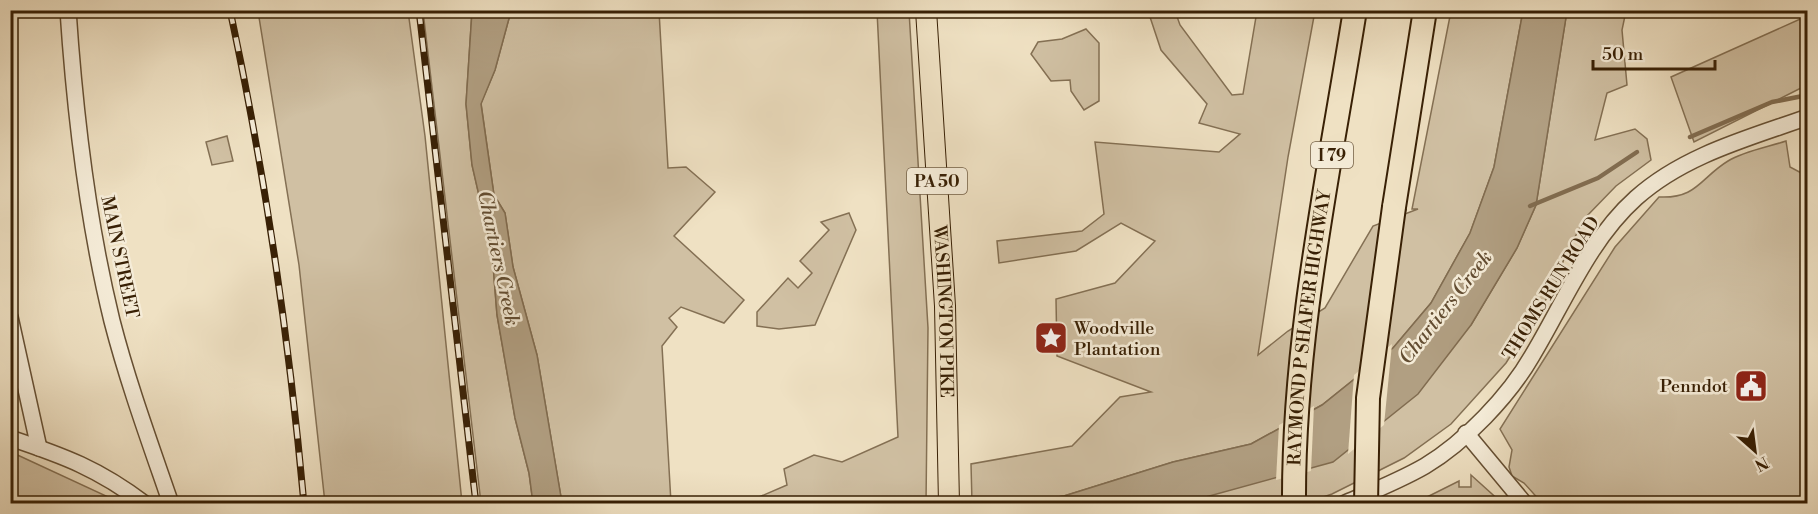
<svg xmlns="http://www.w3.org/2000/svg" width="1818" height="514" font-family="'Libre Bodoni',serif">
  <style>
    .green { fill: #d0c0a3; stroke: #847054; stroke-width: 1.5 }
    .water { fill: #b19f82; stroke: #816c50; stroke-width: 1.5 }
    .pier { fill: #efe1c3 }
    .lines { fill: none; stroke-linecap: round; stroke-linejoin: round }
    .stream { stroke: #816c50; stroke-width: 4.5 }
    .minor-casing { stroke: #665034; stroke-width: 18 }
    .major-casing { stroke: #382005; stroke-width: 22 }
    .highway-casing { stroke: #382005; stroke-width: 26 }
    .minor { stroke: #f5ecd8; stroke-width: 15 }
    .major { stroke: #efe1c3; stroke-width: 20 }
    .highway { stroke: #efe1c3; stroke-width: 22 }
    .rail-casing { stroke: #382005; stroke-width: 7 }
    .rail { stroke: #f5ecd8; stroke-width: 4.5; stroke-dasharray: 14; stroke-linecap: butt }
    .highway-bridge-casing { stroke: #382005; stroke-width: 26; stroke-linecap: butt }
    .highway-bridge { stroke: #efe1c3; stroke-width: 22 }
    .labels { text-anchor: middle; stroke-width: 5; stroke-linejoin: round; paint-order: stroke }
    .shield { fill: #f5ecd8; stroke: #715d44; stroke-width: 1.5 }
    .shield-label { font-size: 16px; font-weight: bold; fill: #382005 }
    .street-label { font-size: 18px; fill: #382005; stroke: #f5ecd8 }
    .poi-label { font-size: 18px; fill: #382005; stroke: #f5ecd8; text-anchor: start }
    .water-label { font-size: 20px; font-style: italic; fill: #624c31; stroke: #f5ecd8 }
  </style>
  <rect width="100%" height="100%" fill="#efe1c3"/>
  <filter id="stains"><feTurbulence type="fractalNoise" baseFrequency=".00333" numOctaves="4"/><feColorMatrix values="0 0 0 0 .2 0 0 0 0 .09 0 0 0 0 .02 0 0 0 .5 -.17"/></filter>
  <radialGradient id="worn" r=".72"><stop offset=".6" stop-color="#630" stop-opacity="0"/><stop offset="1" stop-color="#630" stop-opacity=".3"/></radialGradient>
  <g class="green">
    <path d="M258,11H408L425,136L462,503H325L299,265Z"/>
    <path d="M423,11H472L466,104L472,165L492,252L497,315L515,418L529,473L533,503H481Z"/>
    <path d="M511,11H659L668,168L686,167L715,192L674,236L744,300L724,323L681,307L669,318L677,327L662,346L671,503H562L537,355L513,267L505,213L494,195L481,103L495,70Z"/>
    <path d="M877,11H909L928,328L926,503H745L787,485L784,469L814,455L842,462L898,437Z"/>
    <path d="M1148,11H1175L1180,25L1232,95L1243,94L1257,11H1315L1288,157L1258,355L1288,331L1325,308L1373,226L1418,209H1412L1451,11H1523L1494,167L1470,233L1431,303L1393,348L1322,405L1251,444L1173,462L1064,496L1015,503H972L971,464L1072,446L1120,397L1151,392L1057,356L1056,299L1115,283L1155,241L1121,223L1076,251L999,263L997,241L1082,231L1104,214L1095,142L1219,152L1240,134L1199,123L1207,104L1161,50Z"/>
    <path d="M1567,11H1626L1622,30L1627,85L1607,93L1595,140L1635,129L1647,139L1651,160L1616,186L1585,218L1565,256L1555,285L1506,363L1451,424L1404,458L1332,494L1306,503L1184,504L1209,496L1471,325L1517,248L1536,205Z"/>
    <path d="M1807,16V85L1694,142L1671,77Z"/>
    <path d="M1086,29L1099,43V101L1084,110L1071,91L1070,80L1051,81L1031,54L1038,42L1062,39Z"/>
    <path d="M227,136L233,161L212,165L206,142Z"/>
    <path d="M1786,141L1790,167L1807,176V503H1542L1524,483L1512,476L1509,467L1512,450L1500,429L1615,247L1659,197C1697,199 1700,178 1728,161C1744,151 1768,147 1786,141Z"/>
    <path d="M849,213L856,230L815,325L779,329L757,326V312L788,278L798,288L812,273L800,261L829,230L821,222Z"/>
    <path d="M11,452L117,501L119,503H11Z"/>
    <path d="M1471,475L1502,503H1415L1459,481V487H1471Z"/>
  </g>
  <g class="water">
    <path d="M472,11H511L495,70L481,104L494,195L505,213L513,267L537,355L562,503H533L529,473L515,418L497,315L492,252L472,165L466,104Z"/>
    <path d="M1523,11H1567L1536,205L1517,248L1471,325L1418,394L1333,462L1184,503L1015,504L1064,496L1173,462L1251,444L1322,405L1393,348L1431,303L1470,233L1494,167Z"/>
  </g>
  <g class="pier">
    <path d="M1392,344L1384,425L1348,454L1354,375Z"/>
    <path d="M1314,406L1311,471L1276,480L1279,425Z"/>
  </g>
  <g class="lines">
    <g class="stream">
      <path d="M1690,137L1772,102L1808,95"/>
      <path d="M1530,206L1598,178L1637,152"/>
    </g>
    <defs>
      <g id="minor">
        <path d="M68,10C75,115 87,219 112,321C128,383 150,443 171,504"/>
        <path d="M10,317L39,448"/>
        <path d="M1466,433L1525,504"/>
        <path d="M10,438C64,456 99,469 145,504"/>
        <path d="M1343,504C1371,492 1399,481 1425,466C1465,442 1509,396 1532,356C1564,303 1589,240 1636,198C1684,155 1749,138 1808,117"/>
      </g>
      <g id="major">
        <path id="s1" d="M926,10L945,306L949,504"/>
      </g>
      <g id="highway">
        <path d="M1394,207L1425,10"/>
        <path id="s2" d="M1294,504C1293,338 1329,173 1355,10"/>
      </g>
    </defs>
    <use href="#minor" class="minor-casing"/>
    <use href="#major" class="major-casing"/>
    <use href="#highway" class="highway-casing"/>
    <use href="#minor" class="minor"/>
    <use href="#major" class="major"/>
    <use href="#highway" class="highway"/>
    <defs>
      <g id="rail">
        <path d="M230,10C265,173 289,338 304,504"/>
        <path d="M419,10L476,504"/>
      </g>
    </defs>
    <use href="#rail" class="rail-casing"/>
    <use href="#rail" class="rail"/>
    <defs>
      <path id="highway-bridge" d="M1366,504L1368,398L1394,207"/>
    </defs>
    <use href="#highway-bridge" class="highway-bridge-casing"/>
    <use href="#highway-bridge" class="highway-bridge"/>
  </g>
  <defs>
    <symbol id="sight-square" viewBox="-11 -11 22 22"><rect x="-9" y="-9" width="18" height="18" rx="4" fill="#8f2418" stroke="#f5ecd8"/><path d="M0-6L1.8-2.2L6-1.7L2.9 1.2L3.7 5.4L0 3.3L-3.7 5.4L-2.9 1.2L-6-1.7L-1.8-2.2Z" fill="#fff"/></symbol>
    <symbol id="civic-square" viewBox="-11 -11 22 22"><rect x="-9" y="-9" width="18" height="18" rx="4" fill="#8f2418" stroke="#f5ecd8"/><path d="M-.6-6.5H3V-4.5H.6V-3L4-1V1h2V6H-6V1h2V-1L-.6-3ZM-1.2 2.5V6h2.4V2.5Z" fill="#fff"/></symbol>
  </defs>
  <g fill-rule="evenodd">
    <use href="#sight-square" x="1032" y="319" width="38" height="38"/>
    <use href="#civic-square" x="1732" y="367" width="38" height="38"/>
  </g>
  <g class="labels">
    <g class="shield">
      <rect x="1311" y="142" width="42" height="26" rx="4.5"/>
      <rect x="907" y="168" width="60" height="26" rx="4.5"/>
    </g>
    <g class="shield-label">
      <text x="1332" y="161">I 79</text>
      <text x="937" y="187">PA 50</text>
    </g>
    <g class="street-label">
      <text transform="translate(120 257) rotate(78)" y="6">MAIN STREET</text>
      <text transform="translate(1551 288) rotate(-58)" y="6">THOMS RUN ROAD</text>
      <text dy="6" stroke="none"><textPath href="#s1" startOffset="302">WASHINGTON PIKE</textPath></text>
      <text dy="6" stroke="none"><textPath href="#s2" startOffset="177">RAYMOND P SHAFER HIGHWAY</textPath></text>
    </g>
    <g class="poi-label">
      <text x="1074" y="334">Woodville<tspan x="1074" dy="21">Plantation</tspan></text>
      <text x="1728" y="392" text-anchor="end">Penndot</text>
    </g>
    <g class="water-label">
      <text transform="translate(499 258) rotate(78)" y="7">Chartiers Creek</text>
      <text transform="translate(1445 307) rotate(-52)" y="7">Chartiers Creek</text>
    </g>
  </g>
  <rect width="1818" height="514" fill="none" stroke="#efe1c3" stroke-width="36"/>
  <rect x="12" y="12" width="1794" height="490" fill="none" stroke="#382005" stroke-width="3"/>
  <rect x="18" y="18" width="1782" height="478" fill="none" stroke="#382005" stroke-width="1.5"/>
  <g transform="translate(1755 451) rotate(152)" stroke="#f5ecd8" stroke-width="4.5" paint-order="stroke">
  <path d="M0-4.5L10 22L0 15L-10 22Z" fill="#382005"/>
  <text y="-9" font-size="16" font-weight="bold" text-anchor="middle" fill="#382005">N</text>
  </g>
  <path d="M1593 60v9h122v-9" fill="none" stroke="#382005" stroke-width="3"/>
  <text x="1602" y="60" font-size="18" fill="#382005" stroke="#f5ecd8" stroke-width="4.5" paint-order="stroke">50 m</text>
  <rect width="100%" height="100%" filter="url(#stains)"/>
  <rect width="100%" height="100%" fill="url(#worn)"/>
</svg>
